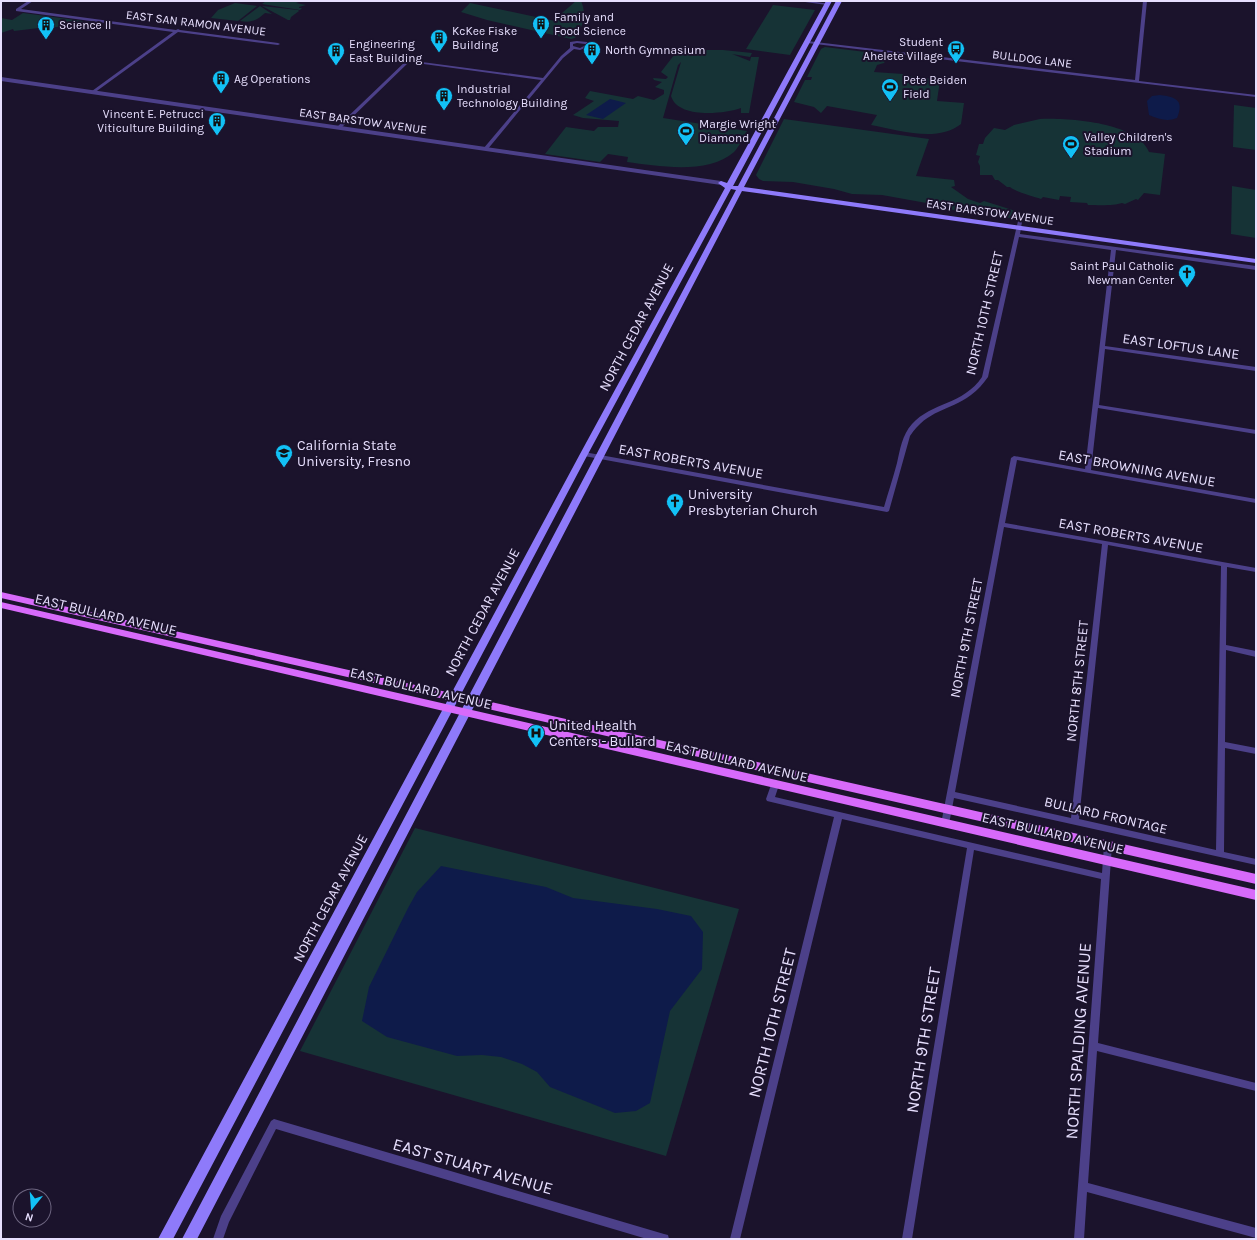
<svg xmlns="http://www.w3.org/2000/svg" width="1257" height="1240" font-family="Karla,sans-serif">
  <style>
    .green { fill: #163336 }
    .water { fill: #0e1b4a }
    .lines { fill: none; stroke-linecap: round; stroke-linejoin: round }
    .minor { fill: #4c4089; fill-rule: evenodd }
    .tertiary { fill: #4c4089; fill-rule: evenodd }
    .secondary { fill: #8e7afa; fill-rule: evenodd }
    .primary { fill: #d76afa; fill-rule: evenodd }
    .labels { text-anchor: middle; stroke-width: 4; stroke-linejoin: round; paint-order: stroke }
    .far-poi-label { font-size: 12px; fill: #e7dffe; stroke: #1b132c; text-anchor: start }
    .far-street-label { font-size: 12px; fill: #e7dffe; stroke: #1b132c }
    .street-label { font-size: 14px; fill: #e7dffe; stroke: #1b132c }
    .poi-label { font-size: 14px; fill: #e7dffe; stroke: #1b132c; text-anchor: start }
    .near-street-label { font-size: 17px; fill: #e7dffe; stroke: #1b132c }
  </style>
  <rect width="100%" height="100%" fill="#1b132c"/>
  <g class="green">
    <path d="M266,1H302L296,3L306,5L299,7V8H302L300,10L262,4Z"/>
    <path d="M576,1H581C587,14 583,27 575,38L571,39L487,20L461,12L470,3L555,21L562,13Z"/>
    <path d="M235,3L257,6L238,21L211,18L218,10Z"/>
    <path d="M773,5L815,10L790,55L746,49Z"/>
    <path d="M260,6L272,14L265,13C256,21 251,23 240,21Z"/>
    <path d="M262,6L298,10L299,11L291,17L290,20H288Z"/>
    <path d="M23,13C46,16 68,19 90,22L75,27H47L14,31L13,29L1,33V18L12,20Z"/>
    <path d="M825,47L890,55L884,63L877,65L874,72L903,74V75L940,80L937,101L964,103L961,124C937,143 899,130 871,125L877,115L827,106L821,113L814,107L794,102L805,80H811L812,77H807L821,49Z"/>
    <path d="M678,50H723L752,53L750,57L732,54L750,61L751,57H759L749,113H741V108C724,114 678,119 671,96L681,62L678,65L663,118L747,131C743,138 739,147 734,152C708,175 658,166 627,162L628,157L608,154L600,162L545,154L566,127L594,131L598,127H618L619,121L583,118L573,115L594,101L585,98L590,91L633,99L638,96L654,100L664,94V90L655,87L662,82L654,80L653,78L666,79L668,77L661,72Z"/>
    <path d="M1234,105L1256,108V150L1233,147Z"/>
    <path d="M784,119L929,139L916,176L954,180L955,186L951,187L968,199L980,203L984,201L1031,216L1030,221L957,211L932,204L882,195L852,194L834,189L793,182L763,181L759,179L756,175Z"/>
    <path d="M1040,119C1068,118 1137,122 1149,152L1165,154L1160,195L1144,193L1138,200L1136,199L1125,204L1122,203C1114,206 1098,205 1088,205L1087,203L1070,202L1071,197L1060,196L1059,200L1043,197L1041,199C1032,196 1016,192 1010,187H1007L998,180H995L992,175H980V166L978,162L980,156L976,155L979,144H983L985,138L994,128L1005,130L1014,125Z"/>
    <path d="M1232,186L1256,190V238L1231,234Z"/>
    <path d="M415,828L739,909L666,1156L300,1051Z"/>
  </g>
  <g class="water">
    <path d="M1160,95C1177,97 1184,101 1177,118C1167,122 1159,119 1149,115L1147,101L1152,96Z"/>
    <path d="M610,99L626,103L603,119L586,115Z"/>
    <path d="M441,866L546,887L573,898L657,909L691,916L703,932L702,969L670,1011L650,1103L636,1111L615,1113L550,1087L537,1072L522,1064L501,1057L482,1055L457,1056L387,1037L362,1021L369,987L408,908L417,892Z"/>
  </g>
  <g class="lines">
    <g class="minor">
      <path d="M28,1H33L21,9L176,30L178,29L180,30L278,43L280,44L278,45L178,32L94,93L92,92V91L173,32L16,11V9Z"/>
      <path d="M798,1H810L829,4L827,5Z"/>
      <path d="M1143,1H1147L1139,81L1256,95V97L807,43L805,42L807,41L1135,80Z"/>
      <path d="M577,41L587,42L590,46L580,50L574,49L563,58L487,150L483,149L541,80L409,62L340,129L336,128L407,60L543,78L561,56L570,48V42ZM577,43L585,44L586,45L580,48L573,46V44Z"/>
      <path d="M1018,221L1022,222L1020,234L1256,266V270L1116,250L1105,346L1256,367V371L1105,349L1099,405L1256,430V434L1098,408L1091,470L1256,499V503L1017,460L1005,523L1256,568V572L1227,567L1226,645L1256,651V657L1226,650L1225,742L1256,748V754L1225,748L1224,852L1256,859V865L954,798L949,824L948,826L945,827L942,826L941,824L1011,458L1014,456L1085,469L1111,250L1019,237L988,377C983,384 978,390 971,395C948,412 928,409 910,436L889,511L887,512L584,456L581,454L584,452L884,507C888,493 893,478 897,463C900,450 902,435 912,424C932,402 963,405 982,377ZM1004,527L1102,544L1071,818L955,792ZM1108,545L1221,566L1216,850L1079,819Z"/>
      <path d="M775,782L778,783L779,785L775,797L1102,873L1104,845L1105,843L1108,842L1111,843L1112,845L1098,1043L1256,1083V1091L1097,1051L1088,1183L1256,1228V1238L1087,1192L1084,1239H1074L1101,879L974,850L912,1239H902L967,848L842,819L740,1239H730L834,817L767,801L766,799L771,785L772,783Z"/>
      <path d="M274,1119L664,1234L668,1235L669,1239H647L276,1129L229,1222L223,1239H213L221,1216L271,1121Z"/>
    </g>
    <path class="tertiary" d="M1,77L721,181L724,183L721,185L1,81Z"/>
    <path class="secondary" d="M826,1H832L733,186H738L836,1H842L744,187L1256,259V263L742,191L197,1239H182L736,190L731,189L588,454L173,1239H158L580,454L725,188L718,183L721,181L727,183Z"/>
    <g class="primary">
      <path d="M1,592L1256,874V884L1,598Z"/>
      <path d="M1,602L1256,890V900L1,608Z"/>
    </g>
  </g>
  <defs>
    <symbol id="building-pin" viewBox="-11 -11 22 30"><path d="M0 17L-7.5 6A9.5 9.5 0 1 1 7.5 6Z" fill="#12c1f6" stroke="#1b132c"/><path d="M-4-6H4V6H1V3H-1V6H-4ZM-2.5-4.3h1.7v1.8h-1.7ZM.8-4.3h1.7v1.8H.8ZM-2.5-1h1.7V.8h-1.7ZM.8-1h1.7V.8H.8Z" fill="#111"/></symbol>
    <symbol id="bus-pin" viewBox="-11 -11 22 30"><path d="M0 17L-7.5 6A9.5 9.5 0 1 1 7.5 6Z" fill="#12c1f6" stroke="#1b132c"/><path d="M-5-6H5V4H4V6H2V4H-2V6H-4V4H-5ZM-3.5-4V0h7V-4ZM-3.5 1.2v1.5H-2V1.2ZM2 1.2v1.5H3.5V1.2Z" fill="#111"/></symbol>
    <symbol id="stadium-pin" viewBox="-11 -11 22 30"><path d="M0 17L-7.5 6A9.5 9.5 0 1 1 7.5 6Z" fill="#12c1f6" stroke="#1b132c"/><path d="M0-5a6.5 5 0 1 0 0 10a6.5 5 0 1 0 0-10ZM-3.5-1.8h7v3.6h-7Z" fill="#111"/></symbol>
    <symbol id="church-pin" viewBox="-11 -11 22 30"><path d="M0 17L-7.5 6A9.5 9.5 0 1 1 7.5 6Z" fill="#12c1f6" stroke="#1b132c"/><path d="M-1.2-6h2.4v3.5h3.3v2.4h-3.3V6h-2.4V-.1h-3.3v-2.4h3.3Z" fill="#111"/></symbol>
    <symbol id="university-pin" viewBox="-11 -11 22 30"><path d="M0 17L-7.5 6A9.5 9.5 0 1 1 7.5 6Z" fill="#12c1f6" stroke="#1b132c"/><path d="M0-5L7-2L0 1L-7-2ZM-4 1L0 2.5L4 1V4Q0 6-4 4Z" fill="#111"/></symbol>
    <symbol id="hospital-pin" viewBox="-11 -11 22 30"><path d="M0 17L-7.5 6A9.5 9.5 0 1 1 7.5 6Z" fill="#12c1f6" stroke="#1b132c"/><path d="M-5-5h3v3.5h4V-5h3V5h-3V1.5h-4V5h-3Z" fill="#111"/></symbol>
  </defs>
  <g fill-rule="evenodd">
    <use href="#building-pin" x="531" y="14" width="20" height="27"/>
    <use href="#building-pin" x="36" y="15" width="20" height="27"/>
    <use href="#building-pin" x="429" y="28" width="20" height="27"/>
    <use href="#bus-pin" x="946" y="39" width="20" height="27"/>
    <use href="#building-pin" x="582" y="40" width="20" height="27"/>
    <use href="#building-pin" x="326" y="41" width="20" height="27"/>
    <use href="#building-pin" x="211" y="69" width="20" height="27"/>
    <use href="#stadium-pin" x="880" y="77" width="20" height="27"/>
    <use href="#building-pin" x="434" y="86" width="20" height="27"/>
    <use href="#building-pin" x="207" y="111" width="20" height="27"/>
    <use href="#stadium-pin" x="676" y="121" width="20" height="27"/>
    <use href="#stadium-pin" x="1061" y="134" width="20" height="27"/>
    <use href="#church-pin" x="1177" y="263" width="20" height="27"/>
    <use href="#university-pin" x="274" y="443" width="20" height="27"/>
    <use href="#church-pin" x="665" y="492" width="20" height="27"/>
    <use href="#hospital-pin" x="526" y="723" width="20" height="27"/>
  </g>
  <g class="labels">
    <g class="far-poi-label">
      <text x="554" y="21">Family and<tspan x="554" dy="14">Food Science</tspan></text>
      <text x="59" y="29">Science II</text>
      <text x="452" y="35">KcKee Fiske<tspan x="452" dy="14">Building</tspan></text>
      <text x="943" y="46" text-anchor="end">Student<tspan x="943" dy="14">Ahelete Village</tspan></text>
      <text x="349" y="48">Engineering<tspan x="349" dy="14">East Building</tspan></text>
      <text x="605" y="54">North Gymnasium</text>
      <text x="234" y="83">Ag Operations</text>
      <text x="903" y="84">Pete Beiden<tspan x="903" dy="14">Field</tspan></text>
      <text x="457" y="93">Industrial<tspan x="457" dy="14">Technology Building</tspan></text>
      <text x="204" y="118" text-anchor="end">Vincent E. Petrucci<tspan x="204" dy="14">Viticulture Building</tspan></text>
      <text x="699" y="128">Margie Wright<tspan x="699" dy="14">Diamond</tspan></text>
      <text x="1084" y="141">Valley Children's<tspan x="1084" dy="14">Stadium</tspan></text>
      <text x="1174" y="270" text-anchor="end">Saint Paul Catholic<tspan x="1174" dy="14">Newman Center</tspan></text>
    </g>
    <g class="far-street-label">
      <text transform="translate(196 23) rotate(7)" y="4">EAST SAN RAMON AVENUE</text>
      <text transform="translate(1032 59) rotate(7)" y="4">BULLDOG LANE</text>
      <text transform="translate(363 121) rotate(8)" y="4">EAST BARSTOW AVENUE</text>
      <text transform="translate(990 212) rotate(8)" y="4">EAST BARSTOW AVENUE</text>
    </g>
    <g class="street-label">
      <text transform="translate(984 313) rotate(-77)" y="5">NORTH 10TH STREET</text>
      <text transform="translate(636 327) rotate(-62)" y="5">NORTH CEDAR AVENUE</text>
      <text transform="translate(1181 346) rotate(8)" y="5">EAST LOFTUS LANE</text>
      <text transform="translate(691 461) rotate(10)" y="5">EAST ROBERTS AVENUE</text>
      <text transform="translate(1137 468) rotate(10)" y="5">EAST BROWNING AVENUE</text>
      <text transform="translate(1131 535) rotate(10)" y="5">EAST ROBERTS AVENUE</text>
      <text transform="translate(482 612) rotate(-62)" y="5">NORTH CEDAR AVENUE</text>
      <text transform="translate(106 614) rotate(13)" y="5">EAST BULLARD AVENUE</text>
      <text transform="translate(966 638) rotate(-79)" y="5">NORTH 9TH STREET</text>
      <text transform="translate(1077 681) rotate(-84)" y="5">NORTH 8TH STREET</text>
      <text transform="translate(421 688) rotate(13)" y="5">EAST BULLARD AVENUE</text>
      <text transform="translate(737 761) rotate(13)" y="5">EAST BULLARD AVENUE</text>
      <text transform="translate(1106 815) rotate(13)" y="5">BULLARD FRONTAGE</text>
      <text transform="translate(1053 833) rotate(13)" y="5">EAST BULLARD AVENUE</text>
      <text transform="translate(330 898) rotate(-62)" y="5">NORTH CEDAR AVENUE</text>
    </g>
    <g class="poi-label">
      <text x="297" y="450">California State<tspan x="297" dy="16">University, Fresno</tspan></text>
      <text x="688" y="499">University<tspan x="688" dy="16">Presbyterian Church</tspan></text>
      <text x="549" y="730">United Health<tspan x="549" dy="16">Centers - Bullard</tspan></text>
    </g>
    <g class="near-street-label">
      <text transform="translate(772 1023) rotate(-76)" y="6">NORTH 10TH STREET</text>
      <text transform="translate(923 1040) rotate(-81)" y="6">NORTH 9TH STREET</text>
      <text transform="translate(1078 1041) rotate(-86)" y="6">NORTH SPALDING AVENUE</text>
      <text transform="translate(473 1166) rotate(16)" y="6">EAST STUART AVENUE</text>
    </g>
  </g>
  <rect width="1257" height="1240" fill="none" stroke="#e7dffe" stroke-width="4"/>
  <g transform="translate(32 1208) rotate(197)"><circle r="19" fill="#1b132c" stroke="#6d6580"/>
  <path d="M0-3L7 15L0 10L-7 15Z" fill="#12c1f6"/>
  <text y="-6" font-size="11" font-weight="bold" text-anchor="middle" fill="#e7dffe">N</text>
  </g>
</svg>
